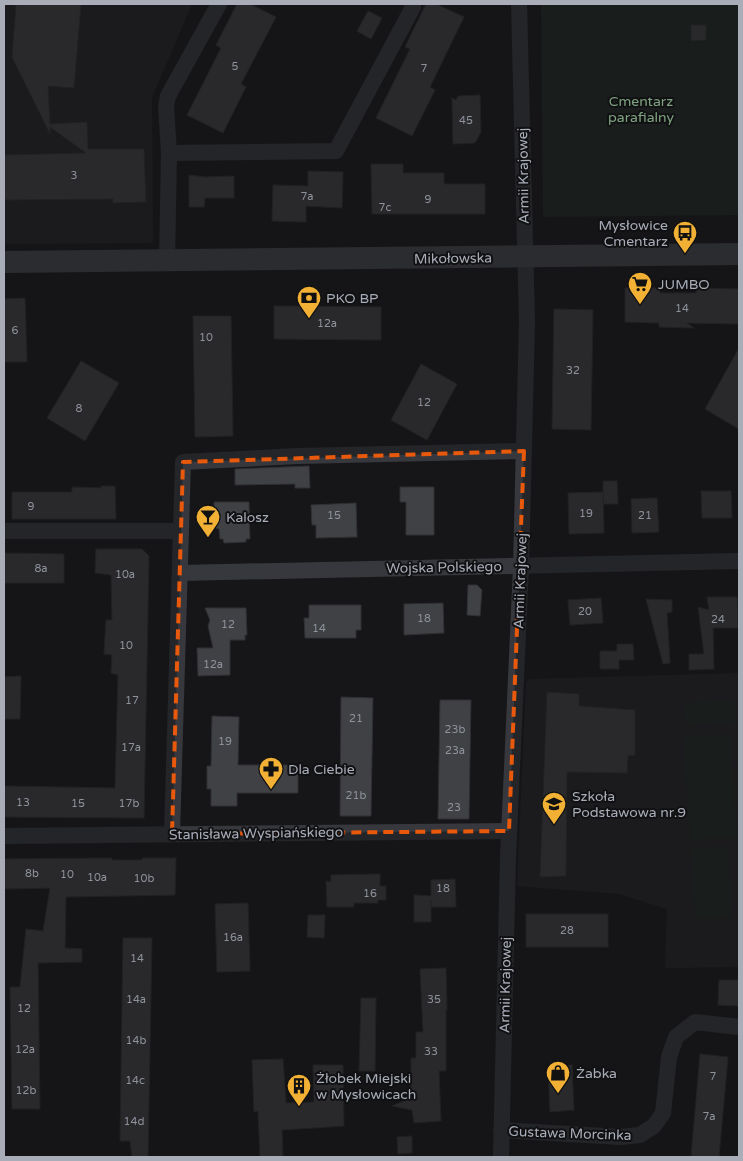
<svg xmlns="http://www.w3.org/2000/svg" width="743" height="1161" font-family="'Varela Round',sans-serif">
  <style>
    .built { fill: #222225 }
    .green { fill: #1e261f }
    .building { fill: #404145; stroke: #303034 }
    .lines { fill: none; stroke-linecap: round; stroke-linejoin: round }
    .street { stroke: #37383d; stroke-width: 16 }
    .secondary { stroke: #45474d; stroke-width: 22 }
    .marked { fill: none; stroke: #e8590c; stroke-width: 4; stroke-dasharray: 10 6; stroke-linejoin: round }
    .labels { text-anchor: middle; stroke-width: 4; stroke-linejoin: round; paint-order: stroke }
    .number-label { font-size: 11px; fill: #8e929b }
    .park-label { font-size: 14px; fill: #7fa381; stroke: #111113 }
    .street-label { font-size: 14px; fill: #a8adb8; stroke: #111113 }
    .poi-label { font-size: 14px; fill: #a8adb8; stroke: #111113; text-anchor: start }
  </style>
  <rect width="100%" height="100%" fill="#161618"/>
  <g class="built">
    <path d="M4,4H192L152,97L153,243L4,244Z"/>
    <path d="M739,673V967L665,968L667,909L619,894L517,886L526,682L530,679Z"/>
  </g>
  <g class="green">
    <path d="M541,4H739V215L543,217Z"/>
    <path d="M735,699L736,722L686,725L684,703Z"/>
    <path d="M730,734L737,837L690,840L683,737Z"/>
    <path d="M728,846L732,916L695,919L691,848Z"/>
  </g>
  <g class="building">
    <path d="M16,4H81L74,88L48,86L50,124L87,122L88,149H144L146,202L113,203V199L4,200V155L86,153L50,127V134L12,57Z"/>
    <path d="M237,4H250L276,17L241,84L246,87L223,133L187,115L221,48L216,45Z"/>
    <path d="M426,4H436L464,17L430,87L435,90L412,136L376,118L410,49L405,47Z"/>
    <path d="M368,11L382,18L371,39L357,31Z"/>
    <path d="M691,25H706V40L691,41Z"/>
    <path d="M480,95L481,132L475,143L453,144L452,98L456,100L458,96Z"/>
    <path d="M371,164H403V173H444V184H485V214H372Z"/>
    <path d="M308,171L343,172L342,208L306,206V222L272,221L273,185L308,186Z"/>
    <path d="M189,175L205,177L234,176V198H205L204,207H189Z"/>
    <path d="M625,288H660V293H696V288L739,289V324L687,323L694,328L659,327V323L625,322Z"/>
    <path d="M25,298L27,362H4V299Z"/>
    <path d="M274,306L381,307V340L274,339Z"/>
    <path d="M554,309L593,310L591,430L552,429Z"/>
    <path d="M193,316H231L233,436L195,437Z"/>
    <path d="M739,348V429L705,409Z"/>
    <path d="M81,361L119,383L85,441L47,418Z"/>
    <path d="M421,364L457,384L427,440L391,420Z"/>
    <path d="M309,466L310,488H295V484L235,485V469Z"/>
    <path d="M603,481H617L618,504H603Z"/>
    <path d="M101,486H115L116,519H12V492H72V487L101,488Z"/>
    <path d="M400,487H434V535H406V502H400Z"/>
    <path d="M701,491H731L732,518H702Z"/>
    <path d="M603,492L604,533L569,534L568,493Z"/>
    <path d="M657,498L659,532L632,533L631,499Z"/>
    <path d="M214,502H249L250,539H246V542L224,543L223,539H220L219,529L215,528Z"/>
    <path d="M356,503L357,537L316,538V525H312L311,505Z"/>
    <path d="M96,549H142L149,556L144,818L4,817V786L115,788L118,675L111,673L112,655L104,654L106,620H112L111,575L95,573Z"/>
    <path d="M4,553L64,554V583H4Z"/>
    <path d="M468,585H477L482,590L480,616L467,615Z"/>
    <path d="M707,597H737L738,628H713L714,669L689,670V654H704L698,607L709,610Z"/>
    <path d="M601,598L603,623L570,625L568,600Z"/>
    <path d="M646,599L672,600V612L667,613L670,663L663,664Z"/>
    <path d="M443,603L444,633L404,635V604Z"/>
    <path d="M309,605H361V630H356V638H305L304,618H309Z"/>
    <path d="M205,608H246L247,635H245V640H230V675L198,676L197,648H213L208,626L210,620Z"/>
    <path d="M617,644H633L634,660H619V669H600V651H617Z"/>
    <path d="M21,676L20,719H4V677Z"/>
    <path d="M547,692L579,694V706L635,710V755L628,756L627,773L567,772L566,876L540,877Z"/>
    <path d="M341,697L373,698L371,816H340Z"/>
    <path d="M440,700H471L469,819H438Z"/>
    <path d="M212,716L239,717L238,765H298V793H237V806H211V789H207V766H211Z"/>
    <path d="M112,858V860H142V858H176L175,895L66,897L65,948L82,949V962L38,963L40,1109H12L10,987H20L26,929L43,931L50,888L4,889V859Z"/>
    <path d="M380,874V886H386V900H378V903H354V907H327L326,881L331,882V875Z"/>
    <path d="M455,879L456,907H431V900V922H414V895L431,896V880Z"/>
    <path d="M248,903L250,971L217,972L215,904Z"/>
    <rect x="526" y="914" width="82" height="33"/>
    <path d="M308,915H325L324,938L307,937Z"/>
    <path d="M123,938H152L148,1157H132L130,1141H120Z"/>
    <path d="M446,968L447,1010H446V1071H439L441,1121L414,1123L412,1110L392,1106L411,1098V1058H416V1032H423L420,969Z"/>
    <path d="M719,980H739V1006L718,1005Z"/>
    <path d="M361,998H376L375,1071H359Z"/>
    <path d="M700,1054L728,1057L719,1157H691Z"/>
    <path d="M283,1059L286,1103L314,1102L313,1065H343L344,1126L282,1130L283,1157H260L258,1111L254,1112L252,1060Z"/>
    <path d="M572,1065L574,1110L550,1112L548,1067Z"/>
    <path d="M412,1136V1153L398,1154L397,1137Z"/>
  </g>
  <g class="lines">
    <g class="street">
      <path d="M169,153L336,151L413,7"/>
      <path d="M167,261L169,153L166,106L168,96L219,4"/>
      <path d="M4,531H181"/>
      <path d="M180,573L739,561"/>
      <path d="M172,834L183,462L298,456L524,451"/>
      <path d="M4,836L509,831"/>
      <path d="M501,1130L621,1137L640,1135L654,1126L663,1113L669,1057L676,1037L695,1022L739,1027"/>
      <path d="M501,1157L508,857L521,566L527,321L519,4"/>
    </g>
    <path class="secondary" d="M4,262L739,254"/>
  </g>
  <path d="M0 0H743V1161H0ZM524,451L509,831L172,834L183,462Z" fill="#161618" fill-opacity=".55" fill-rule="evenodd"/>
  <path class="marked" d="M524,451L509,831L172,834L183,462Z"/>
  <defs>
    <symbol id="bus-pin" viewBox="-11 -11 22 30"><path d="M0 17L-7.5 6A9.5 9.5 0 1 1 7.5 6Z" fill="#f2b134" stroke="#111113"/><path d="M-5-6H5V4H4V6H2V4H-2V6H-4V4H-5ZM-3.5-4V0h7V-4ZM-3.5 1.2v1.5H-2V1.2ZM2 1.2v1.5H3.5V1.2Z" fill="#111"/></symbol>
    <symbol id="supermarket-pin" viewBox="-11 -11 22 30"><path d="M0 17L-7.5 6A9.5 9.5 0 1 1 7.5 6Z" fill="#f2b134" stroke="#111113"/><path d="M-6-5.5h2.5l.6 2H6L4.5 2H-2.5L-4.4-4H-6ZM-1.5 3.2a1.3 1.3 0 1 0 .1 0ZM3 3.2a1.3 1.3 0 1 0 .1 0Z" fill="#111"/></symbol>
    <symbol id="bank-pin" viewBox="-11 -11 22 30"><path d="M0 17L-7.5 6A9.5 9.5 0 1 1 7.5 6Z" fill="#f2b134" stroke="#111113"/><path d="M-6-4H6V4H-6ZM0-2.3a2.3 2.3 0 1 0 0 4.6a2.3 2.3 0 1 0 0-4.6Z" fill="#111"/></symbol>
    <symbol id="bar-pin" viewBox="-11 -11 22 30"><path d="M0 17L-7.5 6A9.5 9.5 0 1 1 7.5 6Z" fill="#f2b134" stroke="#111113"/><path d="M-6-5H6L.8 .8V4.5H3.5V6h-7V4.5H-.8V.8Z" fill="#111"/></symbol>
    <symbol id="pharmacy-pin" viewBox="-11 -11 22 30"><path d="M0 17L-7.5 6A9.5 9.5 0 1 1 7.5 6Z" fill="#f2b134" stroke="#111113"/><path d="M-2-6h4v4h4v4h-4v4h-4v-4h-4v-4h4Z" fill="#111"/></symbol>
    <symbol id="school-pin" viewBox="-11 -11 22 30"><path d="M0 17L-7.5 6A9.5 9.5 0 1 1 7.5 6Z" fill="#f2b134" stroke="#111113"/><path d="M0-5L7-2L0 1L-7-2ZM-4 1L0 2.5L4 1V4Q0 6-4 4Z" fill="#111"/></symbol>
    <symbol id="shop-pin" viewBox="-11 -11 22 30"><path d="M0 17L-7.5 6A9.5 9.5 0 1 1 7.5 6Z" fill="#f2b134" stroke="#111113"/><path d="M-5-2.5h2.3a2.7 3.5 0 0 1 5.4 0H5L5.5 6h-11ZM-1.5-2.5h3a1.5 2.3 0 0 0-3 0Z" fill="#111"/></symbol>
    <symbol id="building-pin" viewBox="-11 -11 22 30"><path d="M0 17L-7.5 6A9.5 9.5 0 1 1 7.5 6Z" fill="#f2b134" stroke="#111113"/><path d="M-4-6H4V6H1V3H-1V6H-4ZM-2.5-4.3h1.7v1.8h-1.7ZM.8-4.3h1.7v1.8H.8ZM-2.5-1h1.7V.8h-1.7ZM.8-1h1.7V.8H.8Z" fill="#111"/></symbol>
  </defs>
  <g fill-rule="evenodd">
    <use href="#bus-pin" x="671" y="219" width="28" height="38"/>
    <use href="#supermarket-pin" x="626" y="270" width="28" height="38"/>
    <use href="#bank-pin" x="295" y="284" width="28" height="38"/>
    <use href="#bar-pin" x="194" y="503" width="28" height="38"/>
    <use href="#pharmacy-pin" x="257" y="755" width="28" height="38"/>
    <use href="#school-pin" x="540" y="790" width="28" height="38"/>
    <use href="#shop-pin" x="544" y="1059" width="28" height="38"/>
    <use href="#building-pin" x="285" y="1072" width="28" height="38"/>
  </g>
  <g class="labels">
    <g class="number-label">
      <text x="235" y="70">5</text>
      <text x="424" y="72">7</text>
      <text x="466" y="124">45</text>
      <text x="74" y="179">3</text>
      <text x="307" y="200">7a</text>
      <text x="428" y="203">9</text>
      <text x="385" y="211">7c</text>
      <text x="682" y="312">14</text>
      <text x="327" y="327">12a</text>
      <text x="15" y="334">6</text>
      <text x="206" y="341">10</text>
      <text x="573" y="374">32</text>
      <text x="424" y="406">12</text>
      <text x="79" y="412">8</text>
      <text x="31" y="510">9</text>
      <text x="586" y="517">19</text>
      <text x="334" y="519">15</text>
      <text x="645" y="519">21</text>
      <text x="41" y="572">8a</text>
      <text x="125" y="578">10a</text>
      <text x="585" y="615">20</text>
      <text x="424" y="622">18</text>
      <text x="718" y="623">24</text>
      <text x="228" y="628">12</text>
      <text x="319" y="632">14</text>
      <text x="126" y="649">10</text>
      <text x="213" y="668">12a</text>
      <text x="132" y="704">17</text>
      <text x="356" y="722">21</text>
      <text x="455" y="733">23b</text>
      <text x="225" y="745">19</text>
      <text x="131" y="751">17a</text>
      <text x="455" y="754">23a</text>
      <text x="356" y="799">21b</text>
      <text x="23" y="806">13</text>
      <text x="78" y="807">15</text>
      <text x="129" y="807">17b</text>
      <text x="454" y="811">23</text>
      <text x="32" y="877">8b</text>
      <text x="67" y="878">10</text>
      <text x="97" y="881">10a</text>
      <text x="144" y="882">10b</text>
      <text x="443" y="892">18</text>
      <text x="370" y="897">16</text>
      <text x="567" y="934">28</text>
      <text x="233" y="941">16a</text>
      <text x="137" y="962">14</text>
      <text x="136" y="1003">14a</text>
      <text x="434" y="1003">35</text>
      <text x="24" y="1012">12</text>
      <text x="136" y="1044">14b</text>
      <text x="25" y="1053">12a</text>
      <text x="431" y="1055">33</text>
      <text x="713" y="1080">7</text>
      <text x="135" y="1084">14c</text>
      <text x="26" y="1094">12b</text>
      <text x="709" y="1120">7a</text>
      <text x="134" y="1125">14d</text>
    </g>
    <g class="park-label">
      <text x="641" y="106">Cmentarz<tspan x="641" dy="16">parafialny</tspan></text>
    </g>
    <g class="street-label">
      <text transform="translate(523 176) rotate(-91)" y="5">Armii Krajowej</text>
      <text transform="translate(453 258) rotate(-1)" y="5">Mikołowska</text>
      <text transform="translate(444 567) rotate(-1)" y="5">Wojska Polskiego</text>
      <text transform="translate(520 581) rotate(-88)" y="5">Armii Krajowej</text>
      <text transform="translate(256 833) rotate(-1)" y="5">Stanisława Wyspiańskiego</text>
      <text transform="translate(505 985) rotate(-89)" y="5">Armii Krajowej</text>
      <text transform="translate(570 1133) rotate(2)" y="5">Gustawa Morcinka</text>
    </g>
    <g class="poi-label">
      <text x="668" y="230" text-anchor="end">Mysłowice<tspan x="668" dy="16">Cmentarz</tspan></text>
      <text x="658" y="289">JUMBO</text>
      <text x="326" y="303">PKO BP</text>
      <text x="226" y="522">Kalosz</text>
      <text x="288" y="774">Dla Ciebie</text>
      <text x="572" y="801">Szkoła<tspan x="572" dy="16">Podstawowa nr.9</tspan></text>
      <text x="576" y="1078">Żabka</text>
      <text x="316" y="1083">Żłobek Miejski<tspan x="316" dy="16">w Mysłowicach</tspan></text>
    </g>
  </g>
  <rect width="743" height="1161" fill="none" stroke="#a8adb8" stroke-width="10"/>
</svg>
